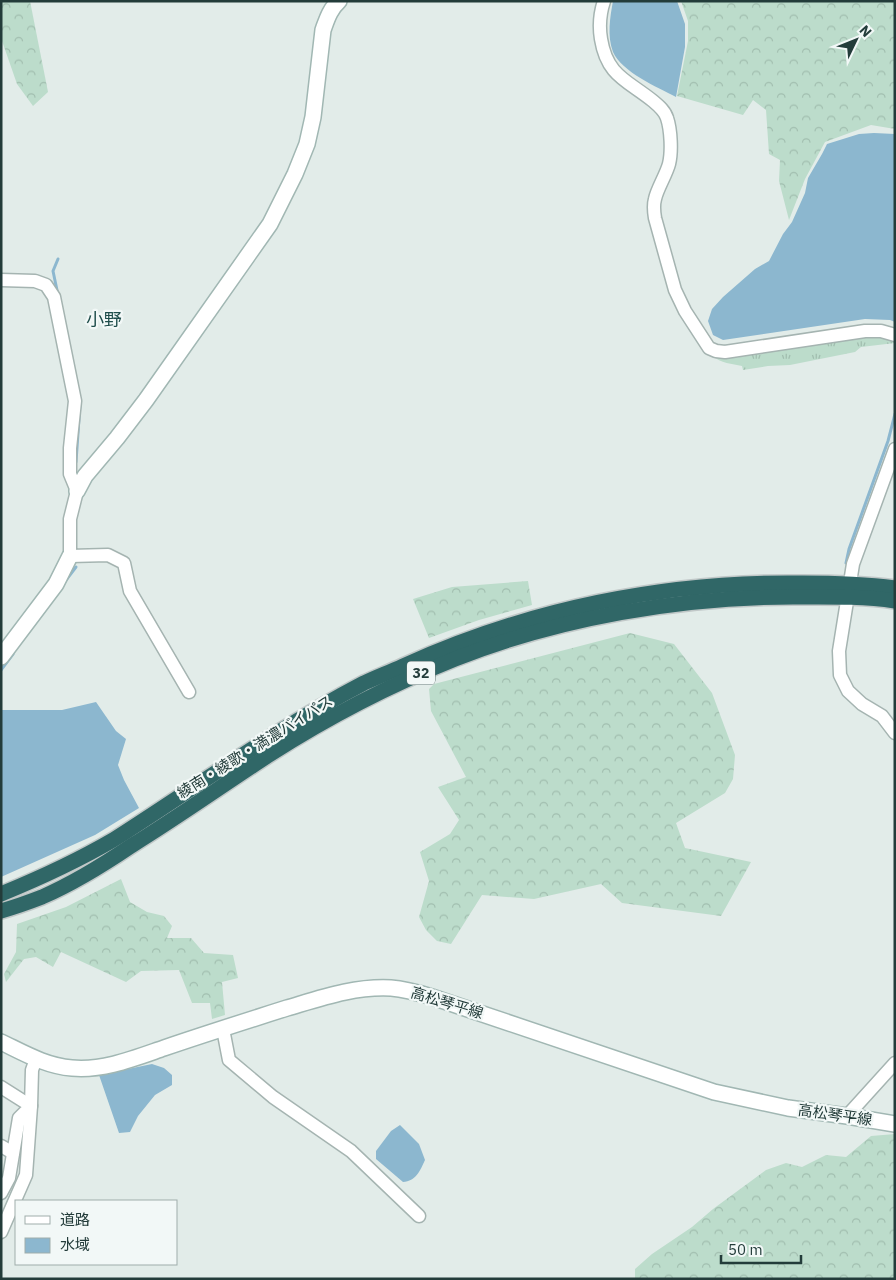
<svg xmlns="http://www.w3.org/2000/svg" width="896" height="1280" font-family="'IBM Plex Sans','Noto Sans JP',sans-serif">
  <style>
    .grass { fill: url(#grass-tufts) }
    .forest { fill: url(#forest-crowns) }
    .water { fill: #8cb7cf }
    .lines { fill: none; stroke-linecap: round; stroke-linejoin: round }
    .stream { stroke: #8cb7cf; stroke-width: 3 }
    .street-casing { stroke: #a5b4b1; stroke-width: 15 }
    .secondary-casing { stroke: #a1b7b3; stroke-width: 18 }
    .highway-casing { stroke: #c1c8c8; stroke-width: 18 }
    .street { stroke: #fff; stroke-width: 12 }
    .secondary { stroke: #fff; stroke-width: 15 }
    .highway { stroke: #306767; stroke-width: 15 }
    .labels { text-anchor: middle; stroke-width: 4.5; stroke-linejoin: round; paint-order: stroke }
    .shield { fill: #f2f8f7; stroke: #617473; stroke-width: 1 }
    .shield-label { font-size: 14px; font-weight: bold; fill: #233c3a }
    .street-label { font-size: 15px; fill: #233c3a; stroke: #f2f8f7 }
    .quarter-label { font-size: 18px; fill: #1f4d4b; stroke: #f2f8f7 }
  </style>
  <defs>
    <pattern id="grass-tufts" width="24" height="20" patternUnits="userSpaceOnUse" patternTransform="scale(1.25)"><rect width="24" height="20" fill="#bcdccb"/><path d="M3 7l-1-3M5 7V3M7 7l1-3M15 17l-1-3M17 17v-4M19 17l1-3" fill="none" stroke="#a1beaf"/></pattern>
    <pattern id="forest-crowns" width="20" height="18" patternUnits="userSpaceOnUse" patternTransform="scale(1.25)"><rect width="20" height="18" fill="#bcdccb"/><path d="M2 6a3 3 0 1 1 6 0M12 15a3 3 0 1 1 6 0" fill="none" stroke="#a1beaf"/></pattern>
  </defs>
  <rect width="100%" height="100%" fill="#e2ece9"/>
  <path class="grass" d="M860,336H883L895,340V343L861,347L855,352L790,365L768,366L743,370L742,366C732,364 721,363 712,356L719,358H734Z"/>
  <g class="forest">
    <path d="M1,1H30L48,92L33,106L17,84L1,38Z"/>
    <path d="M681,1H895V129L871,125L825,142L805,179L789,220L779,181L780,160L769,154L766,110L753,100L743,115L677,96L688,41V21Z"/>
    <path d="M528,581L532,605L479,620L429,638L413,599L452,587Z"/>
    <path d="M630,633L674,644L712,693L735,755L733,779L725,793L676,823L685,848L751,862L721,916L622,903L601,884L534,899L482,895L451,944L437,941L426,930L419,917L429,881L420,852L450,834L459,820L438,787L466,777L431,711L429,689L434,684Z"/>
    <path d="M121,879L130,902L147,912L164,916L172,926L167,938H191L204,953L233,955L238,978L222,982L225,1015L212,1019L210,1003H192L179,970L141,971L126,982L61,952L53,967L36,957L24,959L6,982L4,974L16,952L17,924L66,907Z"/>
    <path d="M895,1134V1279H635V1269L652,1254L692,1227L713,1209L766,1170L786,1163L802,1167L826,1155L846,1157L871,1136Z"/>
  </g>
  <g class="water">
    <path d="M613,1H677L685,24V47L676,97C657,87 622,72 613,52C607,36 610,17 613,1Z"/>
    <path d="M874,133L895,134V322L890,320L865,319L723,340L713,335L708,321L712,309L723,297L755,269L769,261L783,234L792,222L805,193L808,178L822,154L827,144L859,134Z"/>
    <path d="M96,702L116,731L126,739L118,765L124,780L139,808L95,835L1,877V710H62Z"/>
    <path d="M152,1064L164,1068L172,1075V1085L155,1095L138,1116L130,1132L119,1133L99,1075Z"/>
    <path d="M400,1125L419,1144L425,1160C420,1171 416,1181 403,1182L376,1159V1151L391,1131Z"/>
  </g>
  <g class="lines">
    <g class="stream">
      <path d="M58,259L53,271L58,295"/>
      <path d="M76,462L80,404"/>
      <path d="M846,563L849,549L888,441L895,414"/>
      <path d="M63,584L76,567"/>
      <path d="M1,670L13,654"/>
    </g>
    <defs>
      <g id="street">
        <path d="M604,1C600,13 599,27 601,39C607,76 627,80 653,101C659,106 665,111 667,118C671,130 672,152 669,164C666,175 657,189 655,199C653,206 654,212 655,218L675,290L685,311L709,348L716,351L725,352L865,331H881L895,335"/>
        <path d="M1,280L35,281L46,285L54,297L75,401L70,448V474L77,491L70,519V556L108,555L124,563L130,591L189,692"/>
        <path d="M895,449L853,564L839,651L840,675L848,691L862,704L882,716L895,733"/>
        <path d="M223,1029L229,1060L273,1097L351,1151L419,1216"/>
        <path d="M1,1087L31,1106L19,1118L9,1178L1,1193"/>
        <path d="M847,1116L895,1063"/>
        <path d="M1,1146L13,1153"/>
        <path d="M1,1232L26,1175L31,1106L32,1070L36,1059"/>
      </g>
      <g id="secondary">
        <path d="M77,491L85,476L117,438L146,400L270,224L295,174L307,144L313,117L323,30C327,19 330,9 339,1"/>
        <path d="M1,657L56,584L70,556"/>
        <path d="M1,1042C24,1053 46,1066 72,1068C103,1071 135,1058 164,1048C205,1034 246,1021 287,1008C321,998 355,986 391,988C405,989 419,993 432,997L714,1092L788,1108L847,1116L895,1124"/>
      </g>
      <g id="highway">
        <path d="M1,894C40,878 77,861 113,840C196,787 276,729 364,683C377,677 390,672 403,666C528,609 665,581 802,583C833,583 864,584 895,588"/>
        <path d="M1,911C15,907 29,902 42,897C74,883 103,865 131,846C178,817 223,785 269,755C328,717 390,685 455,659C559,618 680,597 793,597C827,597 861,596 895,601"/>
      </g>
    </defs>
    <use href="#street" class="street-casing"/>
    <use href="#secondary" class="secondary-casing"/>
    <use href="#highway" class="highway-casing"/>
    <use href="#street" class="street"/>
    <use href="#secondary" class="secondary"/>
    <use href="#highway" class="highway"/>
  </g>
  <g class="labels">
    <rect class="shield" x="407" y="661.5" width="28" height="23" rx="4"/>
    <g class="shield-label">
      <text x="421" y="678">32</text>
    </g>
    <g class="street-label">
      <text transform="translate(255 747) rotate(-32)" y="5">綾南・綾歌・満濃バイパス</text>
      <text transform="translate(447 1003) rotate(17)" y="5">高松琴平線</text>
      <text transform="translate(835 1115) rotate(8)" y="5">高松琴平線</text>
    </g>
    <g class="quarter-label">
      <text x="104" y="326">小野</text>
    </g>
  </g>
  <rect width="896" height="1280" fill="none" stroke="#233c3a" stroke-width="5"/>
  <rect x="15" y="1200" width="162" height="65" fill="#f2f8f7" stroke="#9fadab"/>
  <rect x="25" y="1216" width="25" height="8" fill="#ffffff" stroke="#9fadab"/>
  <text x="60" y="1225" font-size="15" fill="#233c3a">道路</text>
  <rect x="25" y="1238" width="25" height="15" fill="#8cb7cf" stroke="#9fadab"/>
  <text x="60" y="1250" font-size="15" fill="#233c3a">水域</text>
  <g transform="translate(856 40) rotate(47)" stroke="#f2f8f7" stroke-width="4" paint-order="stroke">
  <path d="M0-4L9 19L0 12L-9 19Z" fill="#233c3a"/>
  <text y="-8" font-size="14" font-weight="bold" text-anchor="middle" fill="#233c3a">N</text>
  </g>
  <path d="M721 1255v8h80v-8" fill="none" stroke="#233c3a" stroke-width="2.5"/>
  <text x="728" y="1255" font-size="15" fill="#233c3a" stroke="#f2f8f7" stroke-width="4" paint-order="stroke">50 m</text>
</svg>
